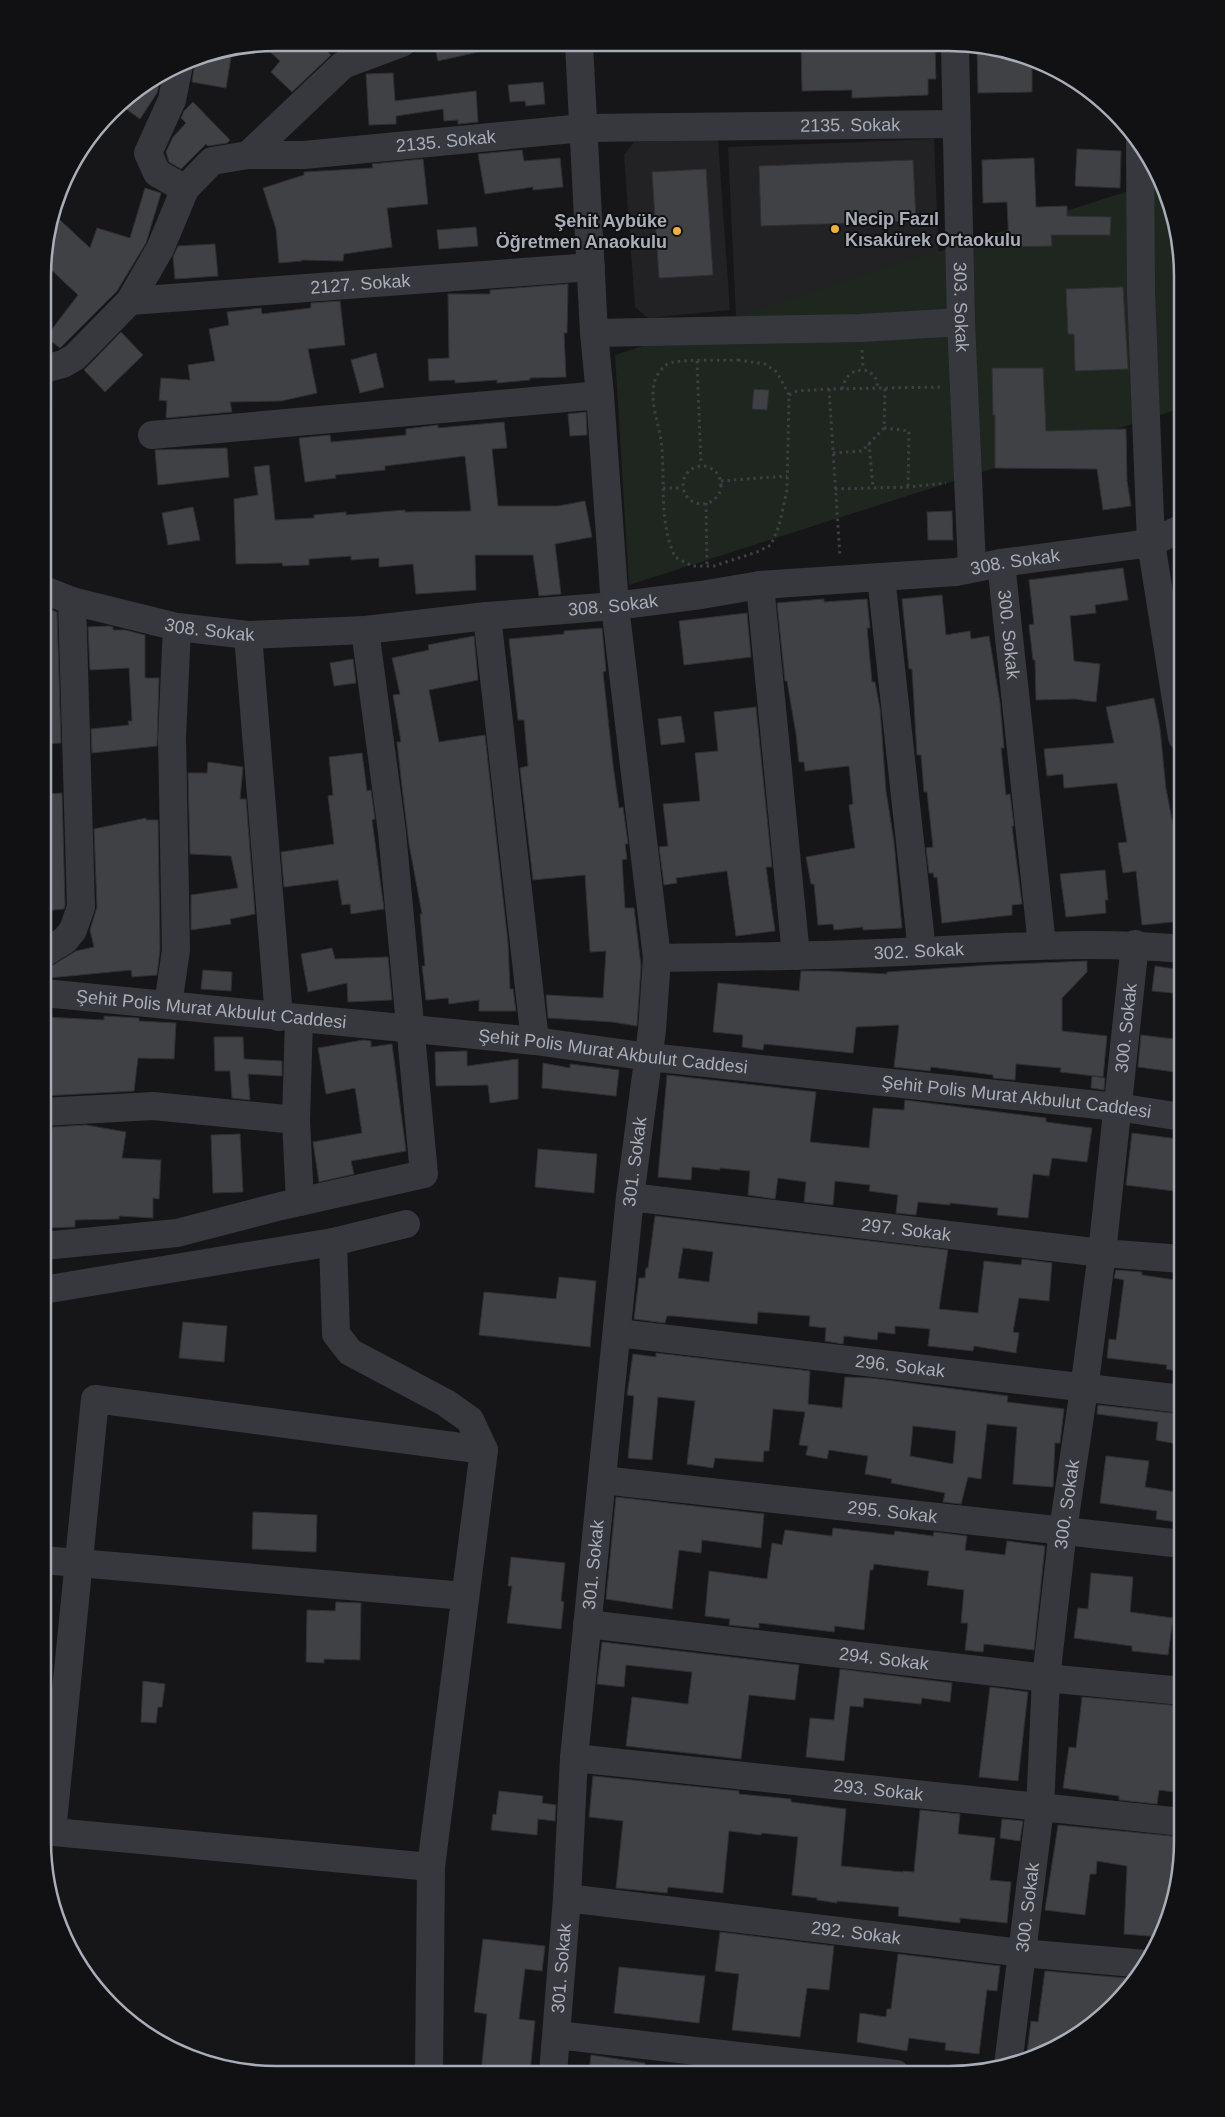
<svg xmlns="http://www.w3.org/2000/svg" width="1225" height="2117" font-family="Helvetica,sans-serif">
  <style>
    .built { fill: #222225 }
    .green { fill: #1e261f }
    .building { fill: #404145; stroke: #303034; fill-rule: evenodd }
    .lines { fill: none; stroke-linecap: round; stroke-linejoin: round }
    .path { stroke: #3d3f44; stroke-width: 3; stroke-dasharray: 2.5 4; stroke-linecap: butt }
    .minor { stroke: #37383d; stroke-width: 28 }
    .poi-dot { fill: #f2b134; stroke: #111113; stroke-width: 2 }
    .labels { text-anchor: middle; stroke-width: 4; stroke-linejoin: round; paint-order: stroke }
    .street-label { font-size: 18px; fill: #a8adb8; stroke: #111113 }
    .poi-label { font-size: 18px; font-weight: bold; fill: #a8adb8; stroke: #111113; text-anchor: start }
    .rim { fill: none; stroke: #a8adb8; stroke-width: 2.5 }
  </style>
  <rect width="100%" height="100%" fill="#161618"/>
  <g class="built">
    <path d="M718,139L730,310L648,318L635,307L624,155L634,142Z"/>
    <path d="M934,139L941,310L736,318L728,147Z"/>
  </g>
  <path class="green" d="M1160,181C1191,242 1182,339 1182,408L629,585L615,355Z"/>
  <g class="building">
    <path d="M276,42L317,43L331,55L292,92L271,72L280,61L263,45Z"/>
    <path d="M434,43L486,44L487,50L438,61Z"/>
    <path d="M801,46L935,47L936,79H928V95L852,98V90L802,91Z"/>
    <path d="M977,48H996L1032,60V92L978,93Z"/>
    <path d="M232,51L226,88L192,82L194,68L193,59Z"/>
    <path d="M393,73L395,101L476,91L478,122L458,124V120L444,121L443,109L396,116V124L369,125L366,74Z"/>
    <path d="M161,76L157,93L140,119L119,104Z"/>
    <path d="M543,82L545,104L526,106L525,101L510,102L508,85Z"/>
    <path d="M193,102L230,140L227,143L208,146L206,144L181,169L169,162L166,152L173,137L186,123L181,118L184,111Z"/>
    <path d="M1077,149L1121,151L1120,188L1075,186Z"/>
    <path d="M522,150L524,161L560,158L563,187L533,190V187L485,194L478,154Z"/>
    <path d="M1034,158L1036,207L1067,206V216L1111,217L1110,235H1051L1052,246L1009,247L1007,202L983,203L982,160Z"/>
    <path d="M423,159L428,204L387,208L392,247L344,254L343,261L301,260L302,261L279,263L276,229L263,188L304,175V172L373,168L372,164Z"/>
    <path d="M913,160L916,221L761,226L759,166Z"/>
    <path d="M706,169L713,275L659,278L652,172Z"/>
    <path d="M145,188L161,193L146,243L117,291L60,348L46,337L78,295L44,263V246L49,231L60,220L90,248L97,228L130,238Z"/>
    <path d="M476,227L478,246L439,249L437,230Z"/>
    <path d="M215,244L218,276L175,279L173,257L178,246Z"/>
    <path d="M568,284L567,333H564L566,377L530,378V380L497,383V380L455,383V380L429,381L428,359L449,358L448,294H490V290Z"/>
    <path d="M1123,287L1128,369L1075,371L1074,334H1068L1066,289Z"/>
    <path d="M340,301L345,345L308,349L317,393L281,401L230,402L232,412L166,418L167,401L159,400L161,378L190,380L188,365L215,361L209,329L229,325L227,312L261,308L262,314L311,308V303Z"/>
    <path d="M121,332L143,355L105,392L84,370Z"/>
    <path d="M376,353L384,387L360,393L351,360Z"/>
    <path d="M992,368H1043L1046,431L1126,429L1127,481L1131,506L1103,510L1097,469L995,468V415H993Z"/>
    <path d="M754,389L769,390L767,410L752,409Z"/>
    <path d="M586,412L587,435L570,436L568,414Z"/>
    <path d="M504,422L507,448L492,449L498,506H558L585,501L592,537L555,544L561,594L539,596L533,555H475L476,590L416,594L413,564L379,567V558L351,560V556L309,559V565L283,566L282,563L236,564L234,499L258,495L254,467L269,465L275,520L314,518V515L346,512V515L405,510V512L471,511L465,456L385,466V470L335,475L336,478L305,482L299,438L330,435L331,442L406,435V429L438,425V428Z"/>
    <path d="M227,448L229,477L158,485L155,450Z"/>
    <path d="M193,507L200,540L168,545L162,513Z"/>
    <path d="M952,511L953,540H928L927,512Z"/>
    <path d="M1123,568L1128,600L1095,605L1096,613L1070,616L1074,661L1100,664L1096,702L1075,699L1036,700L1035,660H1033L1029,625L1034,624L1029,580Z"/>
    <path d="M942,595L946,635L970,631L971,639L989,636L1000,703L1004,748H1001L1006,795L1010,794L1014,826H1012L1022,904L1012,905V915L942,923L937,877L934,878L933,873H929L926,848L933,847L927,792H924L921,755H917L912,669H909L902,599Z"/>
    <path d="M824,599V602L867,599L870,628H867L872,682H875L880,709L886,791L894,842L902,928L863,930V927L834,930L833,924L818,925L814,884H811L806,857L855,848L849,805L853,804L849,766L805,771L804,762H799L796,734L787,681H785L777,603Z"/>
    <path d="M44,607L57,612L61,743L44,744Z"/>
    <path d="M747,613L751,657L684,665L679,621Z"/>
    <path d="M109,626L113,627V630H125L145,635V678H159L157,746L92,753L91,729L129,725L128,721H132L129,668L90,670L88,627Z"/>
    <path d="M602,628L606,671L603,672L613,765L619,808L623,807L628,844H625L627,859L622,860L625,908H634L641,966L637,1026L612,1022L548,1018L546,995L603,998L606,951L590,952L585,875L533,880L520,768L528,766L524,720H518L509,639L564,634V631Z"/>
    <path d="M474,636L478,680L429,690L439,742L485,735L508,943L510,989H513L516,1011H479V1000L449,1004L448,998L426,1000L422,966H425L420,914H422L409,844L402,787L397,742H401L393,695L400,694L392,658L429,650L428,645Z"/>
    <path d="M353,659L356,683L334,686L330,663Z"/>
    <path d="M1154,698L1160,729L1166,789L1182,869V921L1142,925L1136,871L1123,873L1118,843L1127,842L1117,783L1064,788L1063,774L1047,776L1044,749L1114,743L1106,707Z"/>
    <path d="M756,707L772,867H766L775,931L736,936L727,871L676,878L677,883L664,885L659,847L668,846L663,804L700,801L695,753L718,751L714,712Z"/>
    <path d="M681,716L685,742L661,745L658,719Z"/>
    <path d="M362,753L367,791L371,790L375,819L372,820L384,909L351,914L350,904L342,905L338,880L284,887L281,852L334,844L328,796L333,795L329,757Z"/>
    <path d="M208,762L243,767L240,799H246L255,914L230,919L231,924L191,930V895L238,888L231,856L190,854L188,773H207Z"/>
    <path d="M62,793L65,905L64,909L44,911V823L49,822L46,794Z"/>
    <path d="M146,818V820H158L160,949L157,975L132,977L131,970L49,978L48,968L76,951L94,947L90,930L97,907L94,829Z"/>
    <path d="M1105,870L1108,900H1105L1106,913L1066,917L1060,874Z"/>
    <path d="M332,948L335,959L388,957L392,1000L348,1002L347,983L308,992L301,954Z"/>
    <path d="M1087,961V972L1062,998V1031L1107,1036L1103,1077L1060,1072L1061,1068L1016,1064L1015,1080L993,1078V1075L931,1067L930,1071L894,1067L899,1025L856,1027L853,1053L764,1044L763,1050L742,1047L743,1035L713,1032L718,983L799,991L801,971H828L887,974V972L990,965Z"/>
    <path d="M1155,966L1182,970V994L1152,991Z"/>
    <path d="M203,970L232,972L231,991L201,989Z"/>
    <path d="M104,1016L139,1018V1021L176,1023L174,1059L138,1058L134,1091L43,1096L45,1017L104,1020Z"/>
    <path d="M1141,1035L1182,1040V1073L1138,1067Z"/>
    <path d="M214,1037H243L244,1059L282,1061V1076L248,1074L250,1100L232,1098L230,1071H215Z"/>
    <path d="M363,1040L371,1041V1047L392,1044L406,1151L351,1161L354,1174L319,1182L313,1142L362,1133L355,1088L326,1094L318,1048Z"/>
    <path d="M467,1051V1066L518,1059V1099L490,1103L488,1085L436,1086L435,1052Z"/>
    <path d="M543,1063L570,1068V1064L619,1070L616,1096L542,1088Z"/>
    <path d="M667,1075L816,1092L810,1142L869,1148L873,1108L904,1110L905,1100L1046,1118V1122L1092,1128L1087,1162L1052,1158L1049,1176L1033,1174L1028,1218L997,1215L998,1208L950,1203V1205L918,1202L916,1215L896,1213L898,1195L869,1191L870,1185L835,1181L833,1205L804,1202L806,1182L778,1178L775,1199L748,1195L750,1171L720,1168V1170L692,1167L691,1180L658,1177Z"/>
    <path d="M1092,1076L1105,1078L1104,1090L1091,1088Z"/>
    <path d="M86,1125L126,1132L122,1158L161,1160L159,1199L153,1198V1218L119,1216V1219L75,1220V1227L43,1228V1180H49L52,1127Z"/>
    <path d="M1132,1133L1178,1139L1176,1159L1182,1160V1192L1126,1185Z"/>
    <path d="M240,1134L243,1192L213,1193L211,1135Z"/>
    <path d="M538,1149L597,1154L594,1193L535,1187Z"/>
    <path d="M655,1216L948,1250L939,1309L978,1313L984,1261L1021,1265L1022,1259L1052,1263L1049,1301L1019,1298L1013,1332L1019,1333L1016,1353L974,1346L973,1351L928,1346L930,1329L895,1326V1334L878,1332L877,1340L844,1336L843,1344L825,1341L826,1328L809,1326L810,1316L758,1312L757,1324L673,1316H667L665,1323L634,1319L639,1278H645L646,1268H648ZM683,1248L713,1252L709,1282L678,1278Z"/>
    <path d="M1116,1270L1142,1272V1275L1182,1281V1372L1166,1369L1167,1365L1107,1358L1109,1339L1116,1340L1124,1280L1114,1278Z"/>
    <path d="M559,1277L596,1281L590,1347L479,1335L484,1292L556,1299Z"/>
    <path d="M183,1322L227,1326L224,1362L179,1358Z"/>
    <path d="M656,1353L810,1371L808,1404L842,1408L845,1377L871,1378L1008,1396L1007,1402L1064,1409L1060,1443H1055L1053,1487L1013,1484L1017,1427L987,1424L981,1479L968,1477L961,1504L943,1502L945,1493L891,1483L892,1479L865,1474L868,1456L829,1450L827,1459L806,1455L808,1446L799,1445L805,1412L773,1409L769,1451H764L763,1462L715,1458L713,1468L687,1464L695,1401L658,1397L652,1460L628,1458L634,1396L627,1395L633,1354L656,1357ZM913,1426L956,1431L953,1464L910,1456Z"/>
    <path d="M1098,1405L1182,1414V1445L1156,1440L1158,1422L1097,1414Z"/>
    <path d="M1106,1456L1149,1461L1145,1487L1182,1493V1523L1156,1519L1157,1511L1100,1503Z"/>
    <path d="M616,1497L764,1514L761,1548L702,1540L701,1553L679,1550L672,1609L606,1599Z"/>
    <path d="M253,1512L317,1515L316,1552L252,1549Z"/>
    <path d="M833,1528L894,1535L895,1531L933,1536L934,1532L967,1536L965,1550L1005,1555L1007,1541L1045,1546L1034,1650L984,1644L983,1652L965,1650L968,1623H961L964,1590L927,1585L929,1571L874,1564L873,1570H870L864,1630L835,1626L834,1632L759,1623V1628L729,1625L730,1619L705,1616L709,1571L767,1579L772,1543L782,1545L785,1530L832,1536Z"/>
    <path d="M511,1557L565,1563L561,1601L564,1602L561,1629L507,1623L512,1586H508Z"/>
    <path d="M1091,1573L1133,1577L1130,1612L1173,1618L1168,1655L1132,1651V1646L1074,1638L1078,1608L1088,1609Z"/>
    <path d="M336,1602L361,1603L360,1660L324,1659V1663L306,1662L307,1610L335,1611Z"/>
    <path d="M602,1642L799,1665L795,1700L749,1695L741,1759L626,1746L632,1697L688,1704L692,1672L626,1665L624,1687L597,1684Z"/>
    <path d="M840,1669L952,1683L950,1702L922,1698L921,1704L864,1698L863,1707L850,1706L844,1761L806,1757L810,1718L834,1720Z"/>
    <path d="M143,1681L165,1684L162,1707H158L156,1723L141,1722Z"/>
    <path d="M990,1687L1028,1692L1018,1781L979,1777Z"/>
    <path d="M1082,1697L1182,1706V1793L1159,1790L1157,1804L1119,1800V1796L1063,1788L1069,1747L1076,1748Z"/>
    <path d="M593,1776L739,1791V1794L791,1799V1802L846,1809L841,1866L903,1872V1871L914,1872L920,1810L960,1814L958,1834L995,1838L990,1880L1011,1882L1007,1923L960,1918V1923L898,1916L899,1907L837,1901V1903L817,1900V1898L792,1895L798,1837L762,1833L761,1835L729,1831L723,1893L668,1887L667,1893L616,1888L623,1821L589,1817Z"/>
    <path d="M499,1791L543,1796L542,1803L556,1805L555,1821L538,1819L537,1835L491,1830L493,1814L496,1815Z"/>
    <path d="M1002,1819L1023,1821L1020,1841L1000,1838Z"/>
    <path d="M1058,1825L1182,1837V1857L1165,1930L1161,1937L1124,1934L1127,1866L1097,1861L1096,1874H1090L1085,1915L1045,1910Z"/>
    <path d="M720,1932L834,1946L829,1990L807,1988L800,2037L732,2030L739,1974L715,1971Z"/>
    <path d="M483,1939L545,1946L542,1971L525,1969L519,2019L535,2021L530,2073H481L487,2014L474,2012Z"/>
    <path d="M898,1954L1000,1966L997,1991L987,1990L979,2054L945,2050L946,2043L909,2038L907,2051L857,2042L860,2013L886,2017L887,2009H891Z"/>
    <path d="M619,1967L705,1976L699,2023L614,2013Z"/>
    <path d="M1045,1971L1137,1979L1091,2026L1026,2061L1031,2021L1038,2022Z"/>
    <path d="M591,2055L645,2063L644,2074L589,2073Z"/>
  </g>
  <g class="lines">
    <g class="path">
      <path d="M862,350L863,369"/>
      <path d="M738,360L765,364L777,372L789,395L787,490L779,526L771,545L757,552L714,566H692L675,557C658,520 666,480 661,440C658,421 649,400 655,380C656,376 663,367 666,365C676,358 724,361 738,360Z"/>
      <path d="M697,361L701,465"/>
      <path d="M829,389L840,557"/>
      <path d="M842,389C846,374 854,368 869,371L876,379L878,388"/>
      <path d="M789,395L797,391L829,389L942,387"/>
      <path d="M884,428L909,431L908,487"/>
      <path d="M869,443L873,488"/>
      <path d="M833,453L862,451L884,428L885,388"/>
      <circle cx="702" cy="485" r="19"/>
      <path d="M721,481L787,476"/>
      <path d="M663,488H682"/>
      <path d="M835,489L908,487L946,483"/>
      <path d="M706,503L707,567"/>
    </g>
    <g class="minor">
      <path id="s1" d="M955,47L961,322L972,567"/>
      <path d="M179,65L172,100L148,153L157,173L185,189"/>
      <path d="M1140,142L1141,292L1151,543L1182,737"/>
      <path d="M248,155L343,65L402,43"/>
      <path id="s2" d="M130,301L591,267"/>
      <path d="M594,333L861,328L961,322"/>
      <path id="s3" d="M44,369L63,364L75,357L130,301L160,249L185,189L212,161L248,155H304L583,128L957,124"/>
      <path d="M152,435L600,395"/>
      <path id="s4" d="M1001,563L1042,945"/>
      <path d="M881,577L922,951"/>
      <path d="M760,585L796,956"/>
      <path id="s5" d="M44,590L72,601L177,627L248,635L365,630L487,616L615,606L701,595L760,585L956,572L1001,563L1151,543L1182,528"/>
      <path d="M487,616L535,1041"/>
      <path d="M248,635L279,1017"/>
      <path d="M44,953L65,940L73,930L81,907L72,601"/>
      <path id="s6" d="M657,958C745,957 833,956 922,951C1008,947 1096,941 1182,949"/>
      <path id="s7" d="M44,993L535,1041L649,1057L1117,1107L1182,1117"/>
      <path d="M168,1005L176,950L172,737L177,627"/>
      <path d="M43,1112L153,1106L296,1120L300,1202"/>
      <path d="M296,1120L299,1019"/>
      <path id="s8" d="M630,1197L1102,1253L1182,1259"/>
      <path d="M333,1242L336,1334L350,1352L446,1403L470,1420L484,1450L431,1867L429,2073"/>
      <path d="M43,1246L177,1233L281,1206L424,1174L392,832L365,630"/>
      <path d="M43,1290L333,1242L406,1224"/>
      <path id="s9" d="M618,1333L1182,1399"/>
      <path id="s10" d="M602,1480L1182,1544"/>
      <path d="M43,1560L465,1596"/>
      <path id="s11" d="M587,1624L1046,1678L1182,1691"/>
      <path id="s12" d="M574,1758L1182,1822"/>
      <path d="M43,1831L431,1867"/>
      <path d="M52,1832L95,1399L484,1450"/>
      <path id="s13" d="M567,1898L1022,1953L1145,1964"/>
      <path d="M557,2035L896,2074"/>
      <path id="s14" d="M1008,2065L1040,1808L1046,1678L1063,1530L1084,1389L1102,1253L1135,944"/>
      <path id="s15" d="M553,2073L567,1898L574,1758L630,1197L652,1030L657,958L615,606L600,395L594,333L579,44"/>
    </g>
  </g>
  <g class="poi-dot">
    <circle cx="835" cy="229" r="5"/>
    <circle cx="677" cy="231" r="5"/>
  </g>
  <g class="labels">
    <g class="street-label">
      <text dy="6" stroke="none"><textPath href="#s3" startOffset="916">2135. Sokak</textPath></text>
      <text dy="6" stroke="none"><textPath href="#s3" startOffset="511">2135. Sokak</textPath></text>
      <text dy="6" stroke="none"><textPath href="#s2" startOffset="231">2127. Sokak</textPath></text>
      <text dy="6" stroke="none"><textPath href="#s1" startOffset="260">303. Sokak</textPath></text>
      <text dy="6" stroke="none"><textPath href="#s5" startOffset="981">308. Sokak</textPath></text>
      <text dy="6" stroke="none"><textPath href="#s5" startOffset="576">308. Sokak</textPath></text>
      <text dy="6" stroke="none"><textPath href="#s5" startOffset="171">308. Sokak</textPath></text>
      <text dy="6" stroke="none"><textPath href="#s4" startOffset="72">300. Sokak</textPath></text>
      <text dy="6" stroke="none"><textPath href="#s6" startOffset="262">302. Sokak</textPath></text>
      <text dy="6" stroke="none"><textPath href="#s7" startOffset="168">Şehit Polis Murat Akbulut Caddesi</textPath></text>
      <text dy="6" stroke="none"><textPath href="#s14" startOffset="1044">300. Sokak</textPath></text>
      <text dy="6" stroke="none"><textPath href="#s7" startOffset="572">Şehit Polis Murat Akbulut Caddesi</textPath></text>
      <text dy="6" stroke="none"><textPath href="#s7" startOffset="978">Şehit Polis Murat Akbulut Caddesi</textPath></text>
      <text dy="6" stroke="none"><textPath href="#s15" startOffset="915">301. Sokak</textPath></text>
      <text dy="6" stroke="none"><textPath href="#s8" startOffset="278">297. Sokak</textPath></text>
      <text dy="6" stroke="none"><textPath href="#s9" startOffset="284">296. Sokak</textPath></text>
      <text dy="6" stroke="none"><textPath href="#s14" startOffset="564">300. Sokak</textPath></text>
      <text dy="6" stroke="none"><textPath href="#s10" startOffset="292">295. Sokak</textPath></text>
      <text dy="6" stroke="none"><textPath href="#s15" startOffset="510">301. Sokak</textPath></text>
      <text dy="6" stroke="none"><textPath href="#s11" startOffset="299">294. Sokak</textPath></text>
      <text dy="6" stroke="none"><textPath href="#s12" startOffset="306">293. Sokak</textPath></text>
      <text dy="6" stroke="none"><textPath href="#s14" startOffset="159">300. Sokak</textPath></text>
      <text dy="6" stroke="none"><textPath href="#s13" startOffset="291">292. Sokak</textPath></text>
      <text dy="6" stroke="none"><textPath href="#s15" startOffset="105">301. Sokak</textPath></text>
    </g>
    <g class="poi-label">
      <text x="845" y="225">Necip Fazıl<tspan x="845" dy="21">Kısakürek Ortaokulu</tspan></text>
      <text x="667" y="227" text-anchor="end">Şehit Aybüke<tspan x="667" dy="21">Öğretmen Anaokulu</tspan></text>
    </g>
  </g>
  <path d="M0 0H1225V2117H0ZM276 51H949A225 225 0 0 1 1174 276V1841A225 225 0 0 1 949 2066H276A225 225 0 0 1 51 1841V276A225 225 0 0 1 276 51Z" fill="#111113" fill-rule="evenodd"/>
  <path class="rim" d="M276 51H949A225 225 0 0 1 1174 276V1841A225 225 0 0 1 949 2066H276A225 225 0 0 1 51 1841V276A225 225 0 0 1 276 51Z"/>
</svg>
